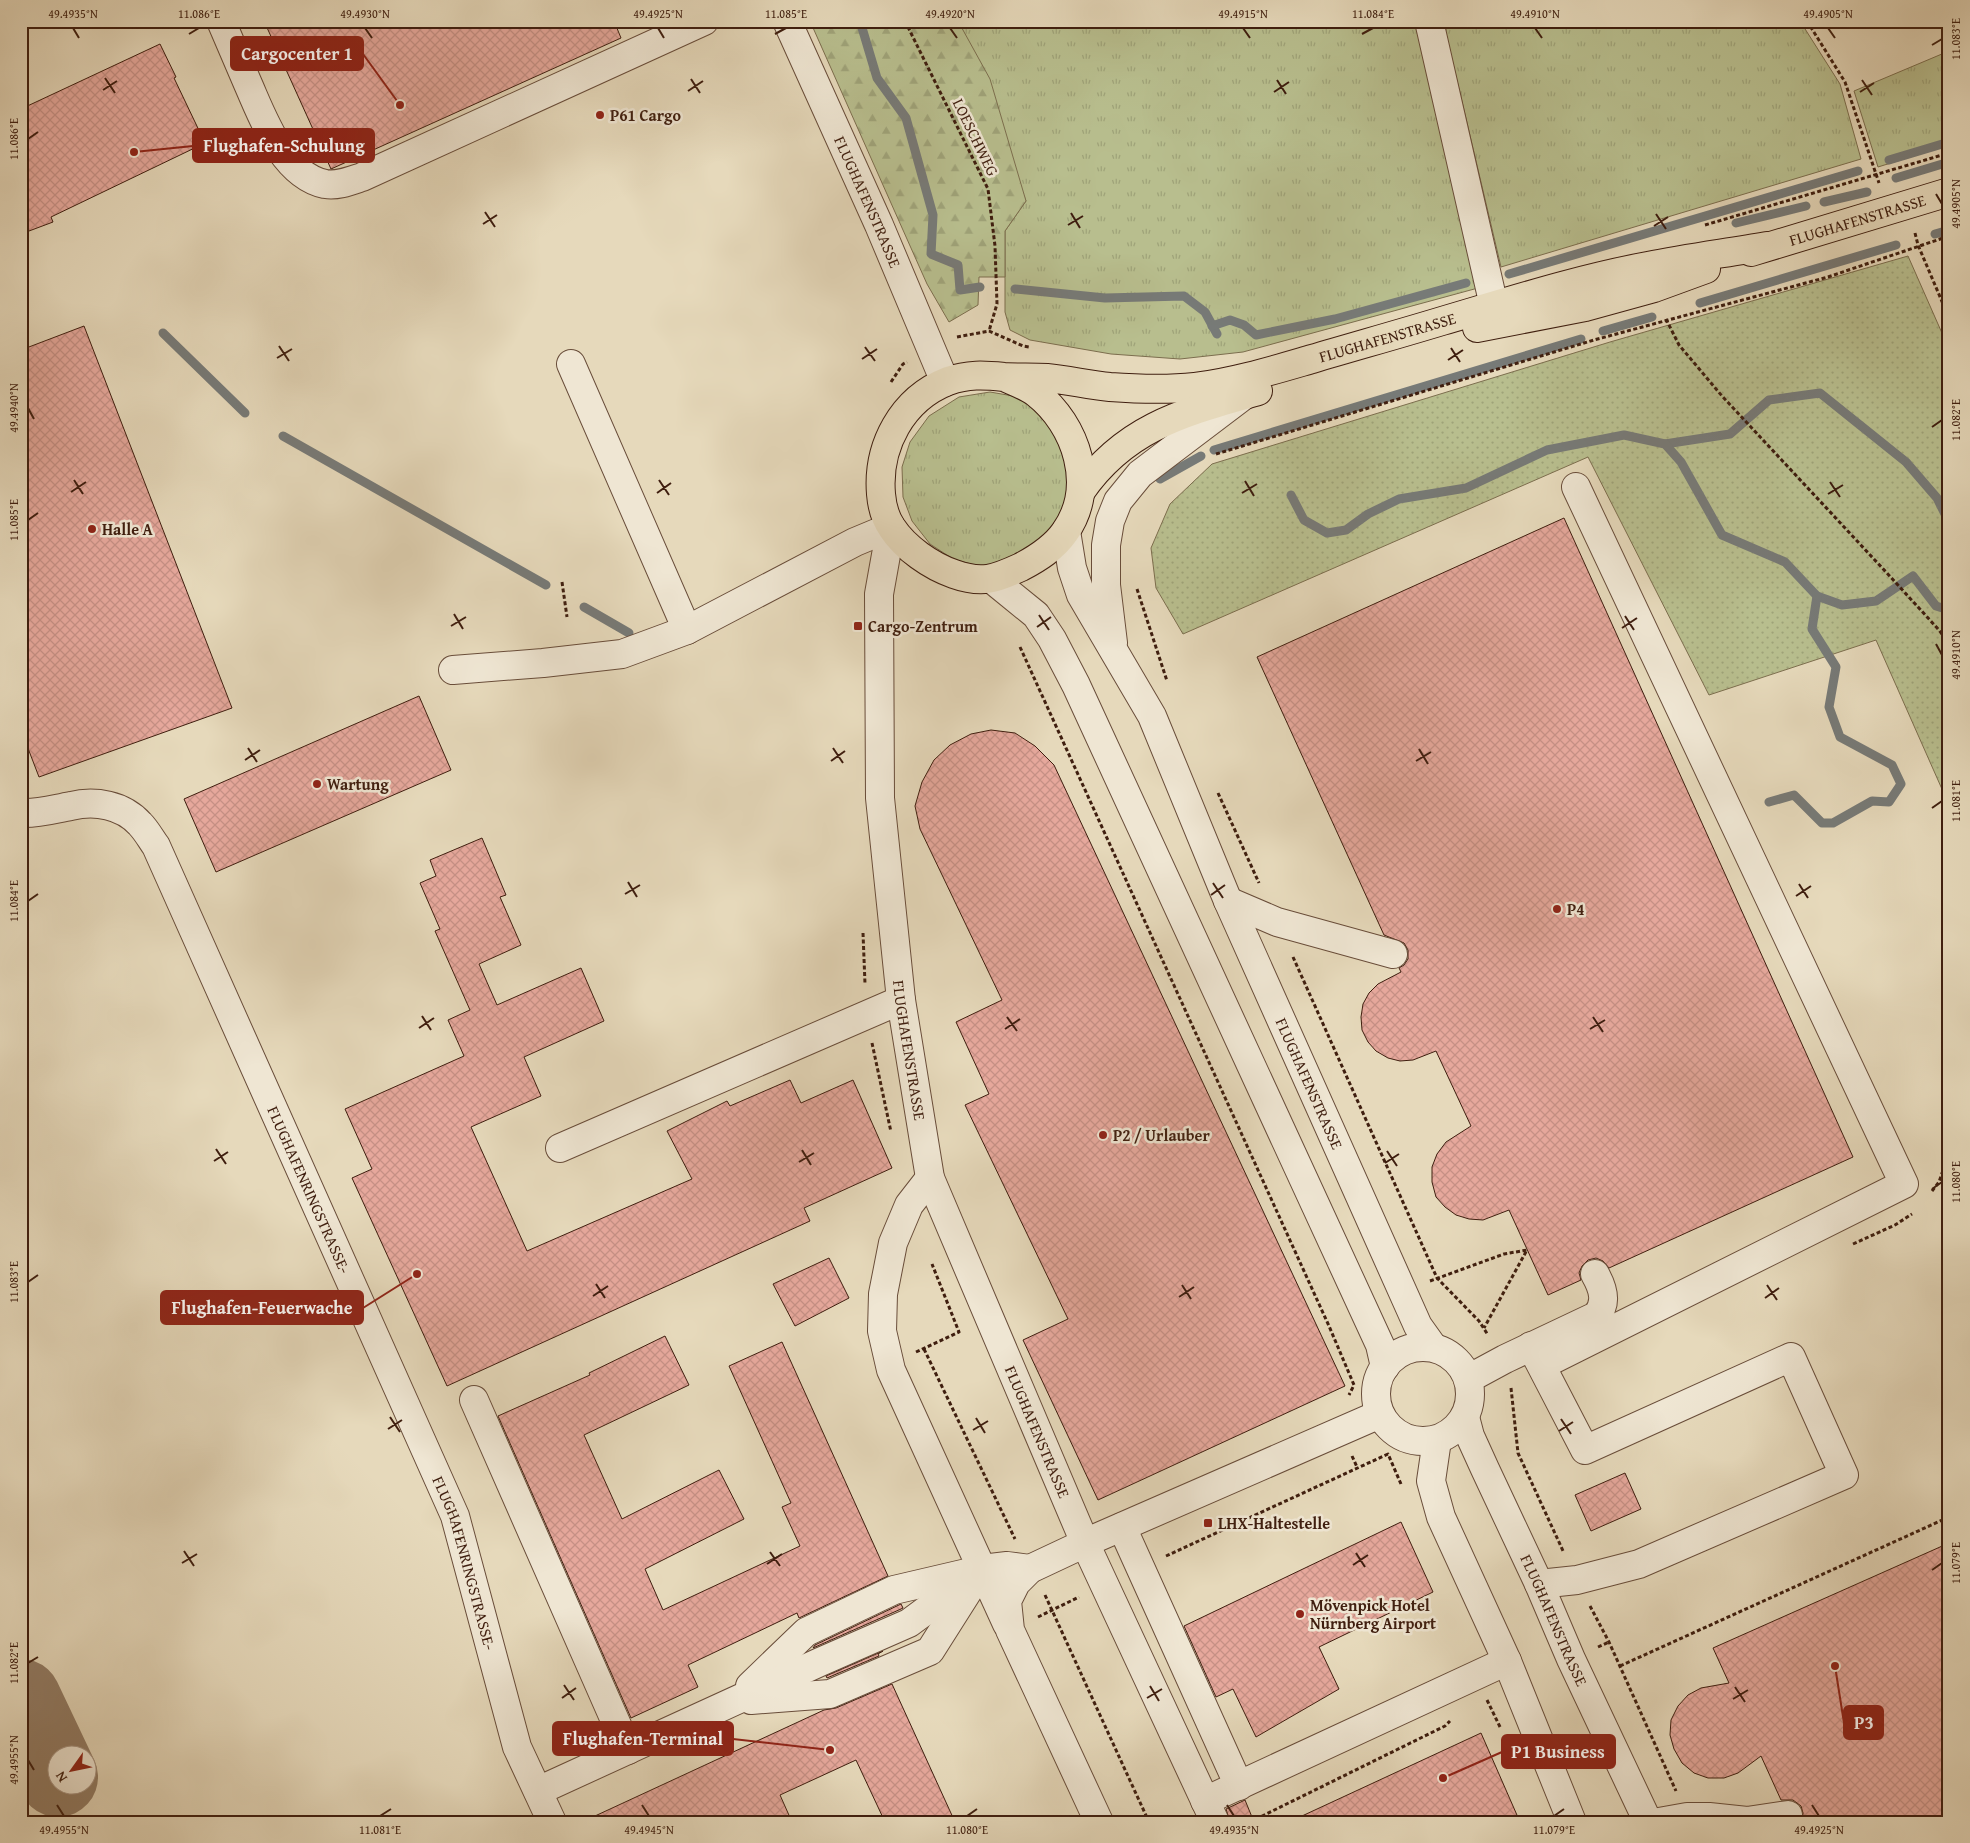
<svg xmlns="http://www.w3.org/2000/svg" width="1970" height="1843" font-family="'Gentium Book Plus',serif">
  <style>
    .grass { fill: url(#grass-tufts); stroke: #7c6e4e }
    .forest { fill: url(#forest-firs); stroke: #7c6e4e }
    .park { fill: url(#park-dots); stroke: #7c6e4e }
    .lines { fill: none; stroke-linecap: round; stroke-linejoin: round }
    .stream { stroke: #777a77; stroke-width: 9 }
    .taxiway { stroke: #927c65; stroke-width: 80 }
    .building { fill: url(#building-cross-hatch); stroke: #3f1e0f }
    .minor-casing { stroke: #694d3a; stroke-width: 30 }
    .major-casing { stroke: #3f1e0f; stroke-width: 30 }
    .path { stroke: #3f1e0f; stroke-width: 3; stroke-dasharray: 4 2.5; stroke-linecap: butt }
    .minor { stroke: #efe6d3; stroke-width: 28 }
    .major { stroke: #e6d9bb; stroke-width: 28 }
    .ticks { fill: none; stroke: #3f1e0f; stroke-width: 2 }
    .poi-dot { fill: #8f2418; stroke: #efe6d3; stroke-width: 2 }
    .labels { text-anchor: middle; stroke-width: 5; stroke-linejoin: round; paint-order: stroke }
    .poi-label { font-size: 16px; font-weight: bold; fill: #3f1e0f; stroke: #efe6d3; text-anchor: start }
    .street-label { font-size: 16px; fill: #3f1e0f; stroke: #efe6d3 }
    .leader { fill: none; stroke: #8f2418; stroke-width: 2 }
    .callout-dot { fill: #8f2418; stroke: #efe6d3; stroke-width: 2 }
    .callout { fill: #8f2418; stroke: #8f2418; stroke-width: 2 }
    .callout-label { font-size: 18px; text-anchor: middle; font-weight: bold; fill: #fff }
    .neatline { fill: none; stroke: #3f1e0f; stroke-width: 2 }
    .ticks-label { font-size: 12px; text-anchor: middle; fill: #3f1e0f }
  </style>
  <defs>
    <pattern id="grass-tufts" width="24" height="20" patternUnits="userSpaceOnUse" patternTransform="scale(1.25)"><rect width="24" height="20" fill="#b8be8e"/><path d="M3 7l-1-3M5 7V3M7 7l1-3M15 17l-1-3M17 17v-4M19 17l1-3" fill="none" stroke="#9fa379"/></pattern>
    <pattern id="forest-firs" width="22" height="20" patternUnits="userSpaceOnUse" patternTransform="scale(1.25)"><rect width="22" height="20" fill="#b8be8e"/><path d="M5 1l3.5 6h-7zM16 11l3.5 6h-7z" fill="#9fa379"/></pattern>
    <pattern id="park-dots" width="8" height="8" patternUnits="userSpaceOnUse" patternTransform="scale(1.25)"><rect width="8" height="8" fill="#b8be8e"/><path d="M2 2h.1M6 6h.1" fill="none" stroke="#9fa379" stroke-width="1.8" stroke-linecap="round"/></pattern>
    <pattern id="building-cross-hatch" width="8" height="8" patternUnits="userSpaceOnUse" patternTransform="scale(1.25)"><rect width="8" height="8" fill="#e6a89c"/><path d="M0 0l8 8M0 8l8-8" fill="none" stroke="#c69085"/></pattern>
  </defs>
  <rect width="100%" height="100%" fill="#e6d9bb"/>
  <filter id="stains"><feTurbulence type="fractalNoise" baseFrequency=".004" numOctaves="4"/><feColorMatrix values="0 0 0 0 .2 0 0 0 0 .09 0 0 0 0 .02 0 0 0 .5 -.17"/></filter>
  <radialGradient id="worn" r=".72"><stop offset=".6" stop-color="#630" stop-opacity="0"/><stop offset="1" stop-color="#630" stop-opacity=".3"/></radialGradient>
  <g class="grass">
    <path d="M958,21H1415L1478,288L1243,352L1180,359L1111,354L1030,340L1010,330L1005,312V231L1026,201Z"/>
    <path d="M1443,21H1800L1840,84L1861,159L1501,267Z"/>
    <path d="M1949,51V145L1878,167L1854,91Z"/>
    <path d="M990,392L1019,397L1047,413L1077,471L1056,537L1001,567L978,566L953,559L930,544L912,521L903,497L902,467L910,442L929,416L959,397Z"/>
  </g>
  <path class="forest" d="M810,21H958L990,79L1026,201L1005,231V277H979L978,305L949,322L927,284Z"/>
  <path class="park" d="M1908,256L1949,349V805L1876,640L1709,695L1588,457L1183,634L1156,588L1151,548L1170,504L1212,464L1610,342Z"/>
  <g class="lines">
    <g class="stream">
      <path d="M860,21L877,78L906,118L933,215L931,254L958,265L960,290L980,287"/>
      <path d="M1889,160L1949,142"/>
      <path d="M1896,178L1949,162"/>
      <path d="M1824,202L1867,192"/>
      <path d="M1736,223L1806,206"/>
      <path d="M1935,234L1949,230"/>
      <path d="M1509,274L1858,171"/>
      <path d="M1015,289L1105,298L1184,296L1205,312L1217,334"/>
      <path d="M1700,303L1896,245"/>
      <path d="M1212,326L1230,320L1244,325L1256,335L1335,319L1466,283"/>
      <path d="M1603,331L1652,317"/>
      <path d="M163,333L245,413"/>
      <path d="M283,436L546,585"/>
      <path d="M1665,444L1730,434L1769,400L1820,393L1906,462L1937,498L1949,522"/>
      <path d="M1214,450L1581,339"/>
      <path d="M1160,479L1201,456"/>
      <path d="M1291,495L1304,520L1327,533L1346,530L1368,514L1399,499L1466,488L1547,450L1624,435L1665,444L1681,462L1722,535L1785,562L1817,596L1842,605L1876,601L1913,576L1936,606L1949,610"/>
      <path d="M584,607L629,633"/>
      <path d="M1769,802L1794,795L1822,823H1833L1872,801L1889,802L1901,784L1892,765L1840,737L1829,707L1836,667L1812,629L1817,596"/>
    </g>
    <path class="taxiway" d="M21,1699L58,1777"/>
  </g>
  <g class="building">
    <path d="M264,21H614L621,38L331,169Z"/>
    <path d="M160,44L176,77L174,78L205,143L51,217L53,222L21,234V109Z"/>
    <path d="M84,326L232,708L39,777L21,730V350Z"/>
    <path d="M1564,518L1853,1157L1609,1268L1603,1261L1596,1258L1588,1260L1582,1266L1579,1273L1581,1280L1548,1295L1509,1210L1483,1220L1469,1219L1456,1215L1445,1207L1436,1197L1432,1182V1167L1437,1154L1446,1142L1471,1126L1436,1051L1413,1060L1400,1061L1388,1058L1376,1051L1368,1042L1362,1030L1361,1017L1363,1004L1369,993L1378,984L1401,972L1399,968L1404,965L1408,959V950L1404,943L1384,935L1257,657Z"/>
    <path d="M419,696L451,770L216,872L184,799Z"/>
    <path d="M991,730L1015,733L1035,746L1054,765L1345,1386L1098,1500L1023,1340L1068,1319L965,1105L989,1094L956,1022L1002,1000L920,829L915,806L922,782L934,760L950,745L971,734Z"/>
    <path d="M482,838L506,895L500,897L521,945L479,964L497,1005L581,968L604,1021L524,1057L541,1096L471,1127L527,1251L692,1179L667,1131L727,1101L730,1106L790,1080L801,1103L853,1080L892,1168L804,1208L810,1221L447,1386L352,1178L372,1169L345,1109L464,1056L448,1020L470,1010L435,931L440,929L420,883L436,876L430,860Z"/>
    <path d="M829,1258L849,1298L795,1326L773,1284Z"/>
    <path d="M665,1336L689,1385L584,1435L622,1519L719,1470L744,1519L645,1569L663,1610L800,1546L782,1507L791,1503L729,1366L782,1342L888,1576L799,1618L797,1613L688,1665L698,1687L631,1718L498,1416L590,1375L589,1373Z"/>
    <path d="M1625,1473L1641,1509L1591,1531L1575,1495Z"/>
    <path d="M1401,1522L1433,1592L1319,1647L1339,1689L1256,1737L1233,1689L1216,1697L1184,1626Z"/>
    <path d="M1949,1543V1822H1802L1803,1813L1801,1806L1793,1800H1781L1761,1756L1738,1773L1724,1778H1708L1694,1773L1682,1763L1674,1749L1670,1735L1671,1720L1678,1706L1688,1695L1701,1688L1729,1683L1713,1648Z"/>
    <path d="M901,1604L903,1608L901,1609L813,1648L815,1645Z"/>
    <path d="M883,1651L878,1654L879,1656L827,1678L826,1676Z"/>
    <path d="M892,1684L955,1822H885L856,1760L780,1795L792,1822H582L824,1710L836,1708Z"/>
    <path d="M1481,1733L1520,1822H1289Z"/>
    <path d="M1245,1800L1254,1822H1230L1226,1809Z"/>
  </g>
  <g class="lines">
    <defs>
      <g id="minor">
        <path d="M221,21C230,42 239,63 248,84C263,118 283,175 325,184C338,186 350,181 362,177L704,21"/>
        <path id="s1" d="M787,21L879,225L945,382"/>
        <path d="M1429,21L1494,306"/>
        <path d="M571,364L687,630"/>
        <path id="s2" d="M891,527L879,594L880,798L901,1000L930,1178L1085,1543L1215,1822"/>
        <path id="s3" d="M1066,531L1072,568L1081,595L1152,716L1228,901L1418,1326L1433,1347"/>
        <path d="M993,580L1036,615L1052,639L1076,685L1380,1345L1385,1367"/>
        <path d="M1113,643L1106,585V545L1110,521L1118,501L1140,474L1243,396"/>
        <path d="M453,670L543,663L622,654L687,630L855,542L891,527"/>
        <path id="s4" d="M21,813C39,814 54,809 71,806C95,800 123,805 140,824C146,830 151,839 156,846L455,1516L517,1747L552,1822"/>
        <path d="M1228,901L1277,922L1393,954"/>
        <path d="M560,1148L901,1000"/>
        <path d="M930,1178L909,1205L893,1243L883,1294L882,1331L891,1370L1007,1624"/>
        <path d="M1531,1346L1585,1450L1791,1357L1844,1475L1639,1564L1577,1580L1539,1584"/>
        <circle cx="1423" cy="1394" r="47"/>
        <path d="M1542,1365L1904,1184L1576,487"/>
        <path d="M1468,1379L1505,1359L1596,1316C1608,1303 1603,1288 1595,1274"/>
        <path d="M474,1400L628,1750"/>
        <path id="s5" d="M1465,1417L1470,1436L1485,1469L1539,1584L1571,1659L1648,1822"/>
        <path d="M1437,1440L1431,1481L1441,1517L1507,1661L1572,1822"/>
        <path d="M1122,1527L1239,1786"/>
        <path d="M750,1686L806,1632L894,1590L971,1572"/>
        <path d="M751,1700L830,1694L916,1657L930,1651L982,1569L1007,1566L1030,1569"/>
        <path d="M538,1791L820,1662L909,1623L982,1569"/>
        <path d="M1205,1801L1507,1661"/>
        <path d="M1099,1822L1010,1630L1007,1601L1016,1583L1030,1569L1096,1538L1380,1414"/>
        <path d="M1659,1822L1687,1817H1709L1747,1821L1788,1815"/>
      </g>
      <g id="major">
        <path id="s6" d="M1751,252L1949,192"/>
        <path d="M1477,328L1585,307L1654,288L1706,269"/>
        <path id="s7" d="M1004,377C1015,382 1027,386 1036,393C1077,425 1097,487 1065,532C1054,548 1038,558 1021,567C995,579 982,584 954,574C931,566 905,548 892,528C885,518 882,506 881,494C877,446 902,399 948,381C968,374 984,375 1004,377C1018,378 1033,377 1047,378C1068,380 1089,385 1110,387C1138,389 1167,390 1195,387C1235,382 1274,370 1312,359C1356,346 1399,334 1442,321C1510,301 1578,279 1648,266C1687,258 1727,253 1767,246"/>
        <path d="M1081,491C1126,426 1186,412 1258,391"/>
      </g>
    </defs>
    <use href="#minor" class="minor-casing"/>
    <use href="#major" class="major-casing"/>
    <g class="path">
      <path d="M905,21L988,189L995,246L997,304L989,331"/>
      <path d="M1807,21L1845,82L1879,183"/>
      <path d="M1705,225L1949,153"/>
      <path d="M1915,233L1918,245L1949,318"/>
      <path d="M1666,319L1679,345L1722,396L1886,572L1939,630L1949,644"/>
      <path d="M957,337L989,331L1023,346L1029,347"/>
      <path d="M891,382L903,364L907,362"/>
      <path d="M1216,454L1594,340L1828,277L1949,236"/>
      <path d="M562,582L567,617"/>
      <path d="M1137,589L1167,681"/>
      <path d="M1020,647L1329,1326L1354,1385L1349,1395"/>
      <path d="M1218,793L1259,883"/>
      <path d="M863,933L865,984"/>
      <path d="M1293,957L1437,1278L1479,1321L1488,1335"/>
      <path d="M872,1043L891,1132"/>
      <path d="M1932,1191L1939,1182L1949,1153"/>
      <path d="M1853,1244L1895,1225L1912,1214"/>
      <path d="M1430,1281L1504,1254L1527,1250L1484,1328"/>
      <path d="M924,1349L1015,1539"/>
      <path d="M916,1352L959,1332L932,1264"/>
      <path d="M1511,1388L1518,1453L1564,1553"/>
      <path d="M1352,1456L1357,1467"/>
      <path d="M1166,1556L1388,1454L1401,1484"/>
      <path d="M1045,1595L1149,1822"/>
      <path d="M1590,1606L1609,1642L1676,1791"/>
      <path d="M1038,1617L1079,1597"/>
      <path d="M1598,1647L1609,1642"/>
      <path d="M1620,1666L1949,1517"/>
      <path d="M1487,1700L1501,1729"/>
      <path d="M1250,1822L1445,1726L1450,1721"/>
    </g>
    <use href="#minor" class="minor"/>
    <use href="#major" class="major"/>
  </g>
  <path class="ticks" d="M73,28L79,38M365,28L372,38M658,28L664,38M950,28L957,38M1243,28L1250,38M1535,28L1542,38M1828,28L1835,38M189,34L199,28M775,34L786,28M1362,34L1373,28M1932,45L1942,39M105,78L115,93M691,79L700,93M1277,80L1286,94M1862,80L1872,95M103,90L117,81M688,91L703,81M1274,92L1289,82M1860,92L1874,83M28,139L38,132M1936,194L1942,204M485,212L495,227M1071,213L1080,228M1656,214L1666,229M483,224L497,215M1068,225L1083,216M1654,226L1668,217M279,346L289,361M865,347L875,361M1451,348L1460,362M277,358L292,349M862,359L877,349M1448,360L1463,350M28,408L34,419M1932,427L1942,420M74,480L83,494M659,480L669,495M1245,481L1254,496M1830,482L1840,497M71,492L86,482M657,493L671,483M1242,493L1257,484M1828,494L1843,485M28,520L38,513M454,614L463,629M1039,615L1049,630M1625,616L1634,630M451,626L466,617M1037,627L1051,617M1622,628L1637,618M1936,644L1942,655M248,748L257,762M833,748L843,763M1419,749L1428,764M245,760L260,750M831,761L845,751M1416,761L1431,752M1932,808L1942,801M628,882L637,897M1213,883L1223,898M1799,884L1808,898M625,894L640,885M1211,895L1225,885M1796,896L1811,886M28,901L38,894M422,1016L431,1030M1007,1017L1017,1031M1593,1017L1603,1032M419,1028L434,1018M1005,1029L1020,1019M1590,1029L1605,1020M216,1149L226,1164M802,1150L811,1165M1387,1151L1397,1166M214,1161L228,1152M799,1162L814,1153M1385,1163L1399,1154M1932,1189L1942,1182M28,1282L38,1275M596,1284L605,1298M1182,1285L1191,1299M1767,1285L1777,1300M593,1296L608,1286M1179,1297L1194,1287M1765,1298L1779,1288M390,1417L400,1432M976,1418L985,1433M1561,1419L1571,1434M388,1429L402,1420M973,1430L988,1421M1559,1431L1573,1422M184,1551L194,1566M770,1552L780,1566M1356,1553L1365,1567M182,1563L197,1554M767,1564L782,1554M1353,1565L1368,1555M1932,1570L1942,1563M28,1663L38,1657M564,1685L574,1700M1150,1686L1159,1701M1735,1687L1745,1702M562,1698L576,1688M1147,1698L1162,1689M1733,1699L1748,1690M28,1760L34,1770M57,1805L64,1816M642,1805L649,1816M1227,1805L1234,1816M1812,1805L1819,1816M380,1816L391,1809M967,1816L977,1809M1554,1816L1564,1809"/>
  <g class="poi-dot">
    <circle cx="600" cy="115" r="5"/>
    <circle cx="92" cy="529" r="5"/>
    <rect x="853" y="621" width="10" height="10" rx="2.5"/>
    <circle cx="317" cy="784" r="5"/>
    <circle cx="1557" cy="909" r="5"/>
    <circle cx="1103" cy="1135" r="5"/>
    <rect x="1203" y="1518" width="10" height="10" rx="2.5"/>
    <circle cx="1300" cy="1614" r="5"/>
  </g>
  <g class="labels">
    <g class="poi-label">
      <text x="610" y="121">P61 Cargo</text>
      <text x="102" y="535">Halle A</text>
      <text x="868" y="632">Cargo-Zentrum</text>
      <text x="327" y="790">Wartung</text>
      <text x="1567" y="915">P4</text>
      <text x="1113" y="1141">P2 / Urlauber</text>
      <text x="1218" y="1529">LHX-Haltestelle</text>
      <text x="1310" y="1611">Mövenpick Hotel<tspan x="1310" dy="18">Nürnberg Airport</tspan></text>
    </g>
    <g class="street-label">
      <text transform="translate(976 137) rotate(64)" y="6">LOESCHWEG</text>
      <text dy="6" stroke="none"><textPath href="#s1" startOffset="198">FLUGHAFENSTRASSE</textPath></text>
      <text dy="6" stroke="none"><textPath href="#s6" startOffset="111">FLUGHAFENSTRASSE</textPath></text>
      <text dy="6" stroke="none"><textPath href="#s7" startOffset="1021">FLUGHAFENSTRASSE</textPath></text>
      <text dy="6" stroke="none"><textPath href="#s2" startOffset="526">FLUGHAFENSTRASSE</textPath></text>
      <text dy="6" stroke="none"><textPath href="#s3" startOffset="606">FLUGHAFENSTRASSE</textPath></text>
      <text dy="6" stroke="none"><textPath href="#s4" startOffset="529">FLUGHAFENRINGSTRASSE-</textPath></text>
      <text dy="6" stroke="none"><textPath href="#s2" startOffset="931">FLUGHAFENSTRASSE</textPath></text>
      <text dy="6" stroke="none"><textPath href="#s4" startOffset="934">FLUGHAFENRINGSTRASSE-</textPath></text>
      <text dy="6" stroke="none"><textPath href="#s5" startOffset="222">FLUGHAFENSTRASSE</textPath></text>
    </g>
  </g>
  <path class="leader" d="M400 105L363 54M134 152L193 146M417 1274L363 1308M1835 1666L1844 1723M830 1750L733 1739M1443 1778L1502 1752"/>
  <g class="callout-dot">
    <circle cx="400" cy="105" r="5"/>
    <circle cx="134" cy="152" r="5"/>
    <circle cx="417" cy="1274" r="5"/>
    <circle cx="1835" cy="1666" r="5"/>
    <circle cx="830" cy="1750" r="5"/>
    <circle cx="1443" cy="1778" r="5"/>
  </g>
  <g class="callout">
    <rect x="231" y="37" width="132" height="33" rx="5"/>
    <rect x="193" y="129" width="181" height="33" rx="5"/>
    <rect x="161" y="1291" width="202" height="33" rx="5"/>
    <rect x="1844" y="1706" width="39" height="33" rx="5"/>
    <rect x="553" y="1722" width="180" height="33" rx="5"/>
    <rect x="1502" y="1735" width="113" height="33" rx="5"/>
  </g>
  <g class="callout-label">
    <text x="297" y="60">Cargocenter 1</text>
    <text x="284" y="152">Flughafen-Schulung</text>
    <text x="262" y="1314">Flughafen-Feuerwache</text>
    <text x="1864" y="1729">P3</text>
    <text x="643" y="1745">Flughafen-Terminal</text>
    <text x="1558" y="1758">P1 Business</text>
  </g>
  <rect width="1970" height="1843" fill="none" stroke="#e6d9bb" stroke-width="55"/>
  <g transform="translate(72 1770) rotate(237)"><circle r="24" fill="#efe6d3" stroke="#a99685"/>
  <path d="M0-4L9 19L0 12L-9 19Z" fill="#8f2418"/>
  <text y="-8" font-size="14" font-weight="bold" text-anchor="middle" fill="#3f1e0f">N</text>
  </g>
  <rect x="28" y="28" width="1914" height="1788" class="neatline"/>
  <g class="ticks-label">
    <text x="73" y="18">49.4935°N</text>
    <text x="199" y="18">11.086°E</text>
    <text x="365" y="18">49.4930°N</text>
    <text x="658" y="18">49.4925°N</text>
    <text x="786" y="18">11.085°E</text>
    <text x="950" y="18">49.4920°N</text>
    <text x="1243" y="18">49.4915°N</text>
    <text x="1373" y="18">11.084°E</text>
    <text x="1535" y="18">49.4910°N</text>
    <text x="1828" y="18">49.4905°N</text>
    <text transform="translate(1956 39) rotate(-90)" y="4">11.083°E</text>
    <text transform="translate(14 139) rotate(-90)" y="4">11.086°E</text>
    <text transform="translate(1956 204) rotate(-90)" y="4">49.4905°N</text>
    <text transform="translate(14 408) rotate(-90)" y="4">49.4940°N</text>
    <text transform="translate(1956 420) rotate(-90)" y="4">11.082°E</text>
    <text transform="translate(14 520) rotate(-90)" y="4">11.085°E</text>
    <text transform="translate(1956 655) rotate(-90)" y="4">49.4910°N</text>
    <text transform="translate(1956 801) rotate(-90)" y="4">11.081°E</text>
    <text transform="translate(14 901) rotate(-90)" y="4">11.084°E</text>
    <text transform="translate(1956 1182) rotate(-90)" y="4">11.080°E</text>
    <text transform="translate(14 1282) rotate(-90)" y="4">11.083°E</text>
    <text transform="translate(1956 1563) rotate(-90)" y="4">11.079°E</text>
    <text transform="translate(14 1663) rotate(-90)" y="4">11.082°E</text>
    <text transform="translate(14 1760) rotate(-90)" y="4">49.4955°N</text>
    <text x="64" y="1834">49.4955°N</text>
    <text x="380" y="1834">11.081°E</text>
    <text x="649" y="1834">49.4945°N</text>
    <text x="967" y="1834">11.080°E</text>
    <text x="1234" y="1834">49.4935°N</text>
    <text x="1554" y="1834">11.079°E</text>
    <text x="1819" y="1834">49.4925°N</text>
  </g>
  <rect width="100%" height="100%" filter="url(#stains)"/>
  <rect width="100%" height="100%" fill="url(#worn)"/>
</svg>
